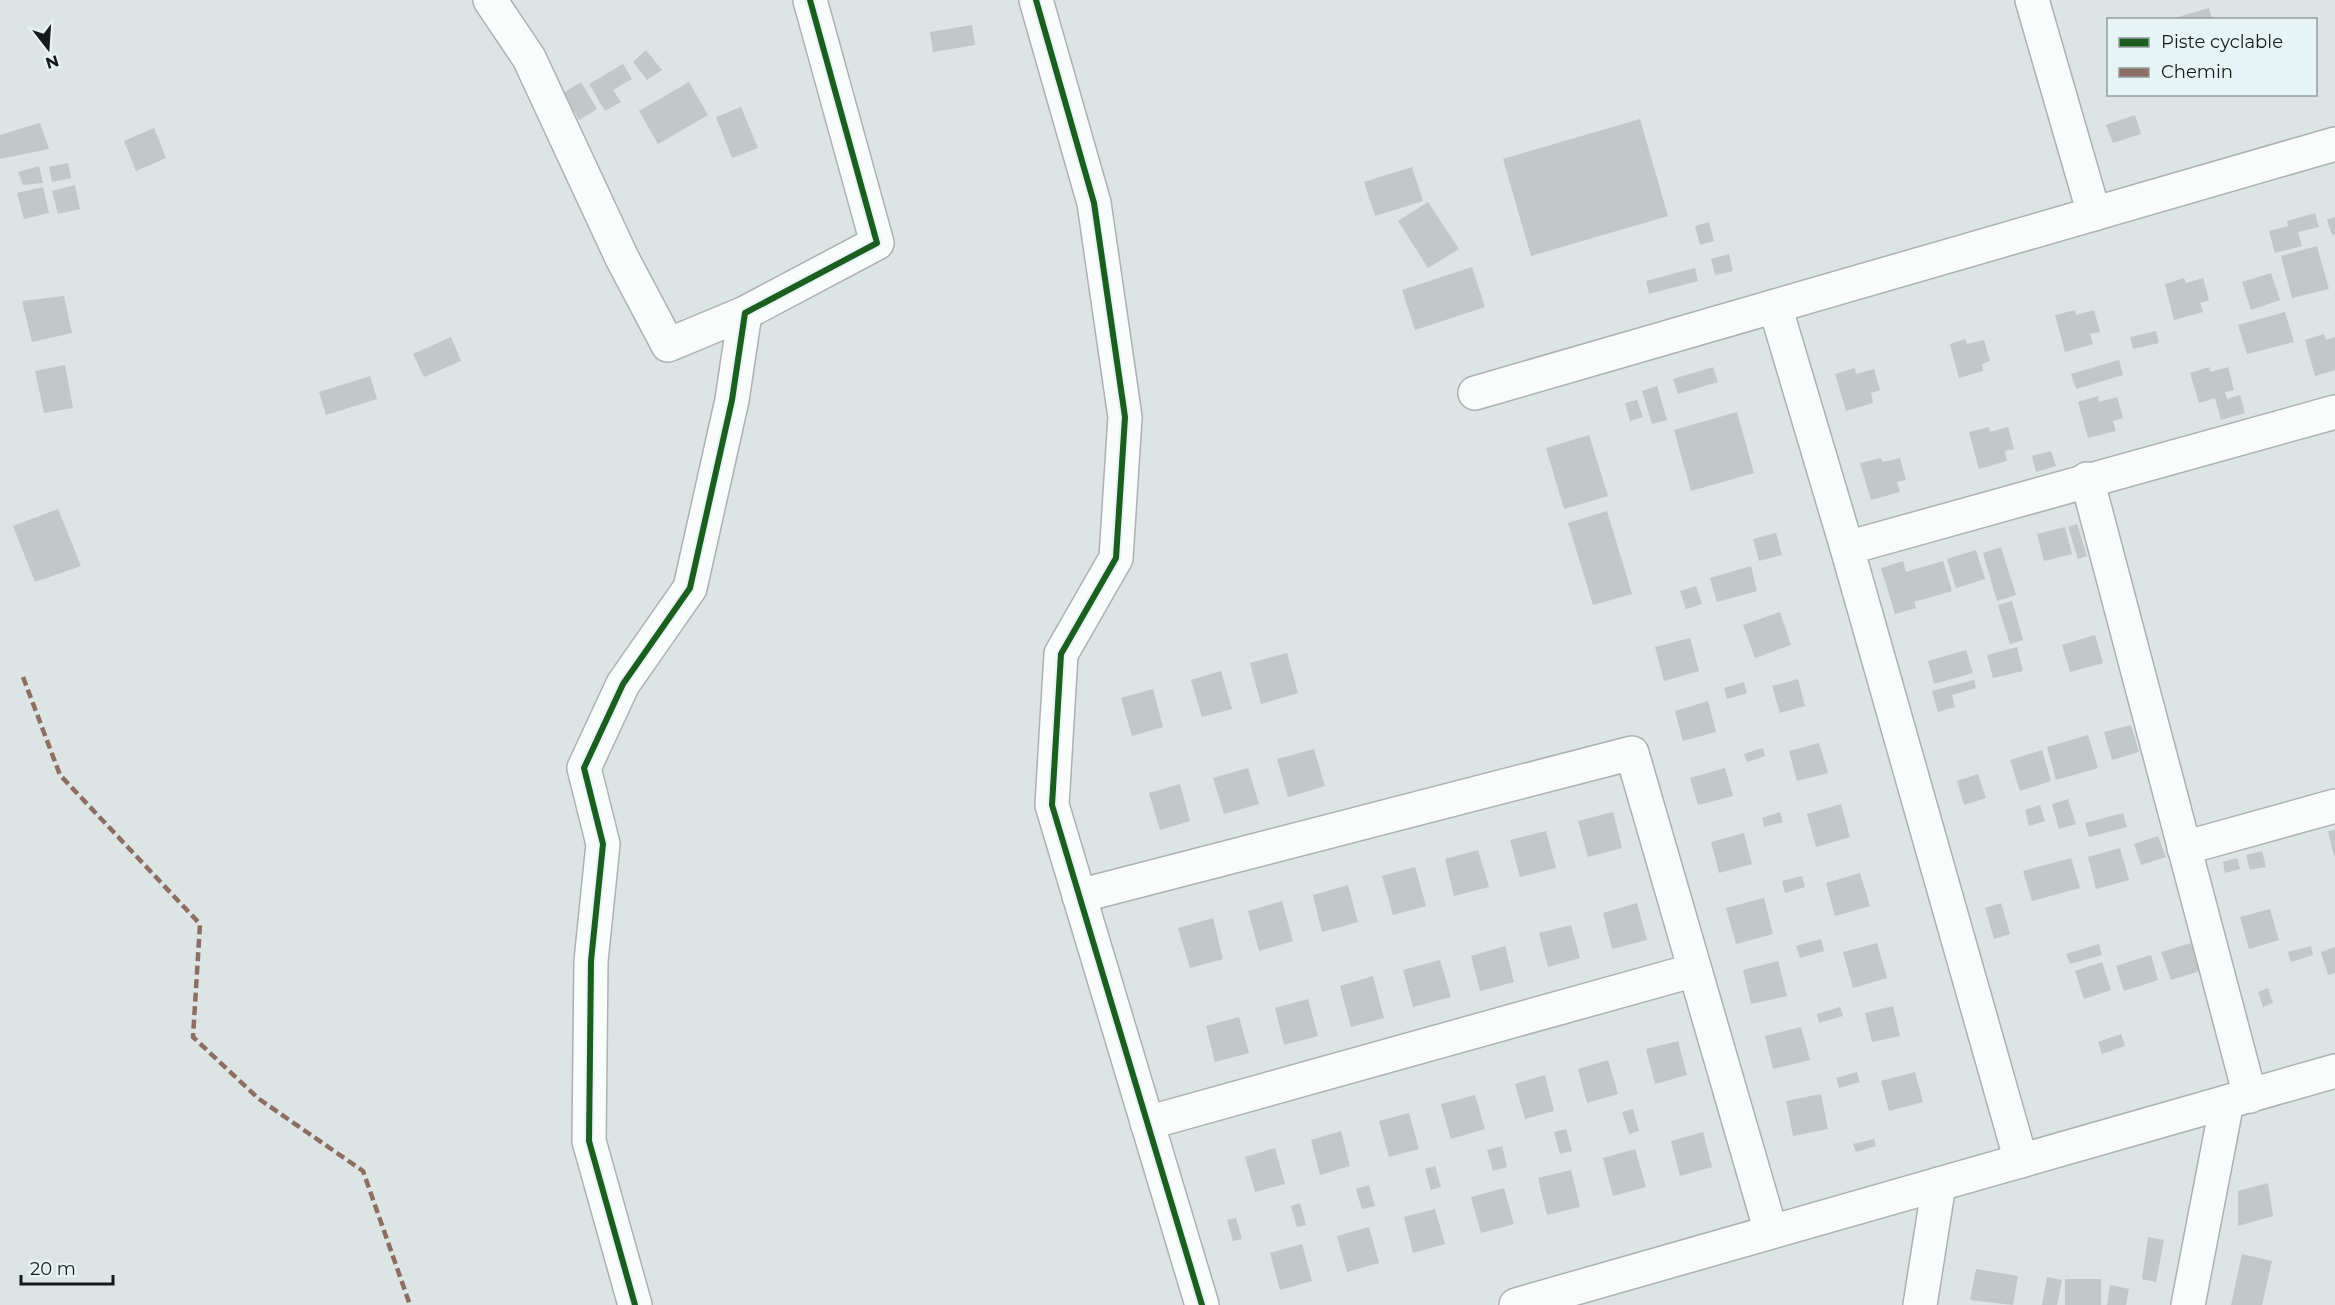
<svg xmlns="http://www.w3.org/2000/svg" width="2335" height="1305" font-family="Montserrat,sans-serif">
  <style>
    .building { fill: #c2c7c8 }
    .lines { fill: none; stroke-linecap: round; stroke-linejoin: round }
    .street-casing { stroke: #acb1b2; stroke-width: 36 }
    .street { stroke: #fafbfb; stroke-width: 33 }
    .quiet { stroke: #8d6e63; stroke-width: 4.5; stroke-dasharray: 9 4.5; stroke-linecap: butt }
    .cycleway-casing { stroke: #e7f4f5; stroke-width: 10 }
    .cycleway { stroke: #1b5e20; stroke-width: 6 }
  </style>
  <rect width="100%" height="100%" fill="#dce4e4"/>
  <g class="building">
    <path d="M2209,8L2212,19L2171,20V19Z"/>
    <path d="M972,25L975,45L933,52L930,32Z"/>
    <path d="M646,50L662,70L647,80L633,62Z"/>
    <path d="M623,64L632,79L613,90L621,102L605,111L589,84Z"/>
    <path d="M581,82L597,109L579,120L563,93Z"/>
    <path d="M689,82L708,115L658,144L639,111Z"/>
    <path d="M741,107L758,148L732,158L716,117Z"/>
    <path d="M2135,115L2141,134L2113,143L2106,125Z"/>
    <path d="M1640,119L1668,216L1531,256L1503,159Z"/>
    <path d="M40,123L49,149L0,159V135Z"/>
    <path d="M154,128L166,158L136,171L124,141Z"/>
    <path d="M68,163L71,178L52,182L49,167Z"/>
    <path d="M39,166L43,183L23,185L18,172Z"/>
    <path d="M1412,167L1423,201L1375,216L1364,182Z"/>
    <path d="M75,185L80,209L58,214L52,191Z"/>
    <path d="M43,187L49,213L24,219L17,193Z"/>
    <path d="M1428,202L1459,249L1428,268L1398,221Z"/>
    <path d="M2315,213L2319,227L2298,232L2302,246L2275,253L2269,231L2288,226L2287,221Z"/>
    <path d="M2335,217V234L2332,235L2327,220Z"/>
    <path d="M1709,222L1714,241L1700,245L1695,226Z"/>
    <path d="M2317,246L2329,289L2292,298L2281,256Z"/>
    <path d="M1729,254L1733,271L1715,275L1711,259Z"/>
    <path d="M1472,267L1485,307L1415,330L1402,290Z"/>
    <path d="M1695,268L1698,281L1649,294L1646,281Z"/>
    <path d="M2271,273L2280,300L2251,310L2242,282Z"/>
    <path d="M2184,278L2186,283L2203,278L2209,300L2200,303L2203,312L2174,320L2165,284Z"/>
    <path d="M64,296L72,333L32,342L22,301Z"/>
    <path d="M2075,310L2076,315L2094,310L2100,332L2090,334L2093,344L2065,352L2055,315Z"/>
    <path d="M2285,312L2294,342L2247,354L2238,325Z"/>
    <path d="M2156,331L2159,343L2133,349L2130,337Z"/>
    <path d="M2324,334L2326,340L2335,337V370L2315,376L2305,340Z"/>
    <path d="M451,337L461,361L424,377L413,354Z"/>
    <path d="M1965,339L1967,344L1984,340L1990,361L1982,364L1983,371L1959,378L1950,344Z"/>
    <path d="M2119,360L2123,375L2076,389L2071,374Z"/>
    <path d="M65,365L73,408L44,413L35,371Z"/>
    <path d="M1713,367L1718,382L1678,394L1673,379Z"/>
    <path d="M2209,367L2211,372L2228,367L2234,390L2225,392L2227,399L2240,395L2245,413L2221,420L2215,398L2199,403L2190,373Z"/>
    <path d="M1855,368L1856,374L1874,369L1880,390L1871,393L1873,403L1846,411L1835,374Z"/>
    <path d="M370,376L377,399L326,415L319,392Z"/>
    <path d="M1657,386L1667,420L1652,424L1642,391Z"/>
    <path d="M2098,396L2099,402L2117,397L2123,418L2113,421L2116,431L2088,438L2078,402Z"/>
    <path d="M1637,400L1643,417L1630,421L1625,403Z"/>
    <path d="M1737,412L1754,473L1691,491L1674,430Z"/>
    <path d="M1989,427L1990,432L2008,427L2014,449L2005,451L2007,461L1979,469L1969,432Z"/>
    <path d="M1589,435L1608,496L1564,509L1546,448Z"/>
    <path d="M2051,451L2056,466L2036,472L2032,456Z"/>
    <path d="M1881,458L1883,462L1900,458L1906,480L1897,482L1900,492L1871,500L1860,463Z"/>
    <path d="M58,509L81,566L35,582L13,526Z"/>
    <path d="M1607,511L1632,594L1593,605L1568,523Z"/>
    <path d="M2077,524L2087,556L2078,559L2068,527Z"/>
    <path d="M2065,527L2072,554L2044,561L2037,534Z"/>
    <path d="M1776,533L1782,555L1759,561L1753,539Z"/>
    <path d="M2001,547L2016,595L1997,601L1983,553Z"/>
    <path d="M1976,550L1985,579L1956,588L1947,559Z"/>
    <path d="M1903,561L1906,572L1943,561L1952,591L1914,602L1916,608L1895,614L1881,568Z"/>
    <path d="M1751,566L1757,591L1717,602L1710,578Z"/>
    <path d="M1696,586L1702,604L1686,609L1680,591Z"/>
    <path d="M2012,601L2023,640L2010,644L1998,605Z"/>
    <path d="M1780,612L1791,645L1755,658L1743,625Z"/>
    <path d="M2095,635L2103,663L2070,672L2062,645Z"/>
    <path d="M1690,638L1699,671L1664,681L1655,647Z"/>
    <path d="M2017,647L2023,671L1993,678L1987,655Z"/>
    <path d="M1966,650L1973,673L1934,684L1928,661Z"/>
    <path d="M1287,653L1298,693L1261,704L1250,663Z"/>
    <path d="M1221,671L1232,709L1202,717L1191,680Z"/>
    <path d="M1798,679L1805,706L1780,713L1772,686Z"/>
    <path d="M1974,680L1976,688L1952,695L1955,707L1938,712L1932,691Z"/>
    <path d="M1744,682L1747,693L1727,699L1724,688Z"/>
    <path d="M1153,689L1163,727L1132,736L1121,698Z"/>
    <path d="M1708,701L1716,732L1683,741L1675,711Z"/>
    <path d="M2131,725L2139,752L2112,760L2104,732Z"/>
    <path d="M2088,735L2098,768L2056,780L2047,747Z"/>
    <path d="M1819,743L1828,773L1797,781L1789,751Z"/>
    <path d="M1763,748L1765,756L1747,762L1744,754Z"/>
    <path d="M1314,749L1325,786L1288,797L1277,759Z"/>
    <path d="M2042,750L2051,781L2020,791L2010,760Z"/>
    <path d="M1248,768L1259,804L1224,814L1213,778Z"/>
    <path d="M1725,768L1733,796L1698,805L1690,778Z"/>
    <path d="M1978,774L1986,798L1964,805L1957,781Z"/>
    <path d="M1180,784L1190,821L1160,830L1149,793Z"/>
    <path d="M2068,799L2076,824L2059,829L2052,804Z"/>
    <path d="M1841,804L1850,837L1816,847L1807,814Z"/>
    <path d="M2040,805L2045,821L2029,826L2025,810Z"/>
    <path d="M1613,812L1622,848L1588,857L1578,821Z"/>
    <path d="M1780,812L1783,822L1764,827L1762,818Z"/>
    <path d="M2123,813L2127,827L2089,837L2085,823Z"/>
    <path d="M2335,830V855L2334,856L2328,831Z"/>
    <path d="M1546,831L1556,868L1520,877L1510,840Z"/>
    <path d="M1744,833L1752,864L1719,873L1711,842Z"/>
    <path d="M2158,836L2166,857L2141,865L2134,844Z"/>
    <path d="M2120,848L2129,880L2096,889L2088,857Z"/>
    <path d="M1478,850L1489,887L1454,896L1445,859Z"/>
    <path d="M2262,851L2266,867L2250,870L2246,855Z"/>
    <path d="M2071,858L2080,888L2032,901L2023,871Z"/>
    <path d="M2237,858L2240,869L2225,873L2223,862Z"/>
    <path d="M1415,867L1426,906L1393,915L1382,876Z"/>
    <path d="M1860,873L1870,906L1835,916L1826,883Z"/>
    <path d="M1802,876L1805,887L1785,893L1782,881Z"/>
    <path d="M1348,885L1358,922L1322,932L1313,895Z"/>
    <path d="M1764,898L1773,934L1736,944L1726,908Z"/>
    <path d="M1282,901L1293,941L1259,951L1248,911Z"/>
    <path d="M1637,903L1647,940L1612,949L1603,913Z"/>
    <path d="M2001,903L2010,934L1994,939L1985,908Z"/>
    <path d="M2270,909L2279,940L2249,949L2240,917Z"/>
    <path d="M1213,918L1223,959L1190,968L1178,928Z"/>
    <path d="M1571,925L1580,958L1548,967L1539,933Z"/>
    <path d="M1821,939L1824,951L1800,958L1796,946Z"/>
    <path d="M1877,943L1887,978L1853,988L1843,952Z"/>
    <path d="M2191,943L2200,971L2171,980L2161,952Z"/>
    <path d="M2099,944L2102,955L2070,964L2066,954Z"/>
    <path d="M1505,946L1514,982L1480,991L1471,956Z"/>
    <path d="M2311,946L2313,955L2291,962L2288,952Z"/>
    <path d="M2335,947V973L2328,975L2321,952Z"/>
    <path d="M2151,955L2158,980L2124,991L2116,966Z"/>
    <path d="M1440,960L1451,997L1413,1007L1403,970Z"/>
    <path d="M1778,961L1787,996L1751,1004L1743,970Z"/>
    <path d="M2102,962L2111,990L2084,999L2075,971Z"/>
    <path d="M1373,976L1384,1018L1351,1027L1340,986Z"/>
    <path d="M2268,988L2273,1003L2263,1007L2258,992Z"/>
    <path d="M1308,999L1318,1036L1284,1045L1275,1008Z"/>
    <path d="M1893,1006L1900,1036L1872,1042L1865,1013Z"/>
    <path d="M1840,1007L1843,1016L1819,1023L1817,1014Z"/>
    <path d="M1239,1017L1249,1053L1215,1062L1206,1026Z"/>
    <path d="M1801,1027L1810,1060L1773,1069L1765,1036Z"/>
    <path d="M2121,1034L2125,1046L2102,1054L2098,1042Z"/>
    <path d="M1678,1041L1687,1075L1655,1084L1646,1049Z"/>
    <path d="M1608,1060L1618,1094L1587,1103L1578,1069Z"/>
    <path d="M1857,1072L1860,1082L1839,1088L1836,1078Z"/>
    <path d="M1915,1072L1923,1102L1889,1111L1881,1081Z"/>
    <path d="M1545,1075L1554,1111L1525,1119L1515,1084Z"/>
    <path d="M1821,1094L1828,1129L1793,1136L1786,1101Z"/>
    <path d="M1475,1095L1485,1129L1451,1139L1441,1104Z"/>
    <path d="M1633,1109L1639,1131L1629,1134L1622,1112Z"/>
    <path d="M1409,1113L1419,1149L1389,1157L1379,1121Z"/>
    <path d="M1566,1129L1572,1151L1560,1154L1554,1132Z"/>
    <path d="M1341,1131L1350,1166L1320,1175L1311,1140Z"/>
    <path d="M1703,1132L1712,1167L1680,1176L1671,1141Z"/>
    <path d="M1874,1139L1876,1146L1856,1152L1853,1144Z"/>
    <path d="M1502,1146L1507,1167L1493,1171L1487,1150Z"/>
    <path d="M1275,1148L1285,1184L1255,1192L1245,1157Z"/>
    <path d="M1635,1149L1646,1187L1613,1196L1603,1158Z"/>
    <path d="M1435,1166L1441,1187L1431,1190L1425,1169Z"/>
    <path d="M1571,1170L1580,1207L1547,1215L1538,1178Z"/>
    <path d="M2268,1183L2273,1216L2238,1226V1191Z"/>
    <path d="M1369,1185L1375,1206L1362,1209L1356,1189Z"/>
    <path d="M1504,1188L1514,1224L1481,1233L1471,1197Z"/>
    <path d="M1300,1203L1306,1225L1297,1227L1291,1206Z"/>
    <path d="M1435,1209L1445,1244L1413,1253L1404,1217Z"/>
    <path d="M1236,1218L1242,1239L1233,1241L1227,1220Z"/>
    <path d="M1369,1227L1379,1263L1347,1272L1337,1236Z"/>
    <path d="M2148,1237L2164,1240L2156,1282L2142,1279Z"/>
    <path d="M1302,1244L1312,1281L1280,1290L1270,1253Z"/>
    <path d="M2242,1254L2272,1261L2262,1305H2231Z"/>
    <path d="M1976,1269L2018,1276L2013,1305L1970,1300Z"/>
    <path d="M2047,1277L2062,1280L2057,1305H2042Z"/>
    <rect x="2065" y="1279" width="36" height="26"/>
    <path d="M2110,1285L2129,1289L2126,1305H2107Z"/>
  </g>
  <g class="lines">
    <defs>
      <g id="street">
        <path d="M490,0L529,58L622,258L668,345L745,313"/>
        <path d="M1036,0L1094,203L1125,417L1116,558L1061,654L1052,805L1202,1305"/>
        <path d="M2032,0L2094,214"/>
        <path d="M1775,306L1847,548L2021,1161"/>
        <path d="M1475,393L2335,144"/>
        <path d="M2087,479L2250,1096"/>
        <path d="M1847,548L2335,412"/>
        <path d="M2184,848L2335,806"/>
        <path d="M1079,896L1632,753L1771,1232"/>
        <path d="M1147,1123L1695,970"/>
        <path d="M635,1305L589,1141L591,961L603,844L584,768L623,684L690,588L732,400L745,313L877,243L810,0"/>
        <path d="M1516,1305L2335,1071"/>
        <path d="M1920,1305L1939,1184"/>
        <path d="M2188,1305L2227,1102"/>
      </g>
    </defs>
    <use href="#street" class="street-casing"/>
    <use href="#street" class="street"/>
    <path class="quiet" d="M23,677L60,775L200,924L193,1037L259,1099L363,1171L410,1305"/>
    <defs>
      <g id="cycleway">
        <path d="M1036,0L1094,203L1125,417L1116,558L1061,654L1052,805L1202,1305"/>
        <path d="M635,1305L589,1141L591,961L603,844L584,768L623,684L690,588L732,400L745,313L877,243L810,0"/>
      </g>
    </defs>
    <use href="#cycleway" class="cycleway-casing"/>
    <use href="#cycleway" class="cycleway"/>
  </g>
  <rect x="2107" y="18" width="210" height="78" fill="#e7f4f5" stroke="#939d9d" stroke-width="1.5"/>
  <rect x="2119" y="38" width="30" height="9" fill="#1b5e20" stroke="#939d9d" stroke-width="1.5"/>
  <text x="2161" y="48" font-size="18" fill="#161a1a">Piste cyclable</text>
  <rect x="2119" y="68" width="30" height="9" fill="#8d6e63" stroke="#939d9d" stroke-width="1.5"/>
  <text x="2161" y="78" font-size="18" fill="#161a1a">Chemin</text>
  <g transform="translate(48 48) rotate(163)" stroke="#e7f4f5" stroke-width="4.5" paint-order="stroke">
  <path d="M0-4.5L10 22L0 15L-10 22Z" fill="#161a1a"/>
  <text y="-9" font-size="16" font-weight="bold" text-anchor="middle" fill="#161a1a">N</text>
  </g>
  <path d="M21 1275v9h92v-9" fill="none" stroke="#161a1a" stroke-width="3"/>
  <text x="30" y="1275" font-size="18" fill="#161a1a" stroke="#e7f4f5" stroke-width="4.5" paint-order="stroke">20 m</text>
</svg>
